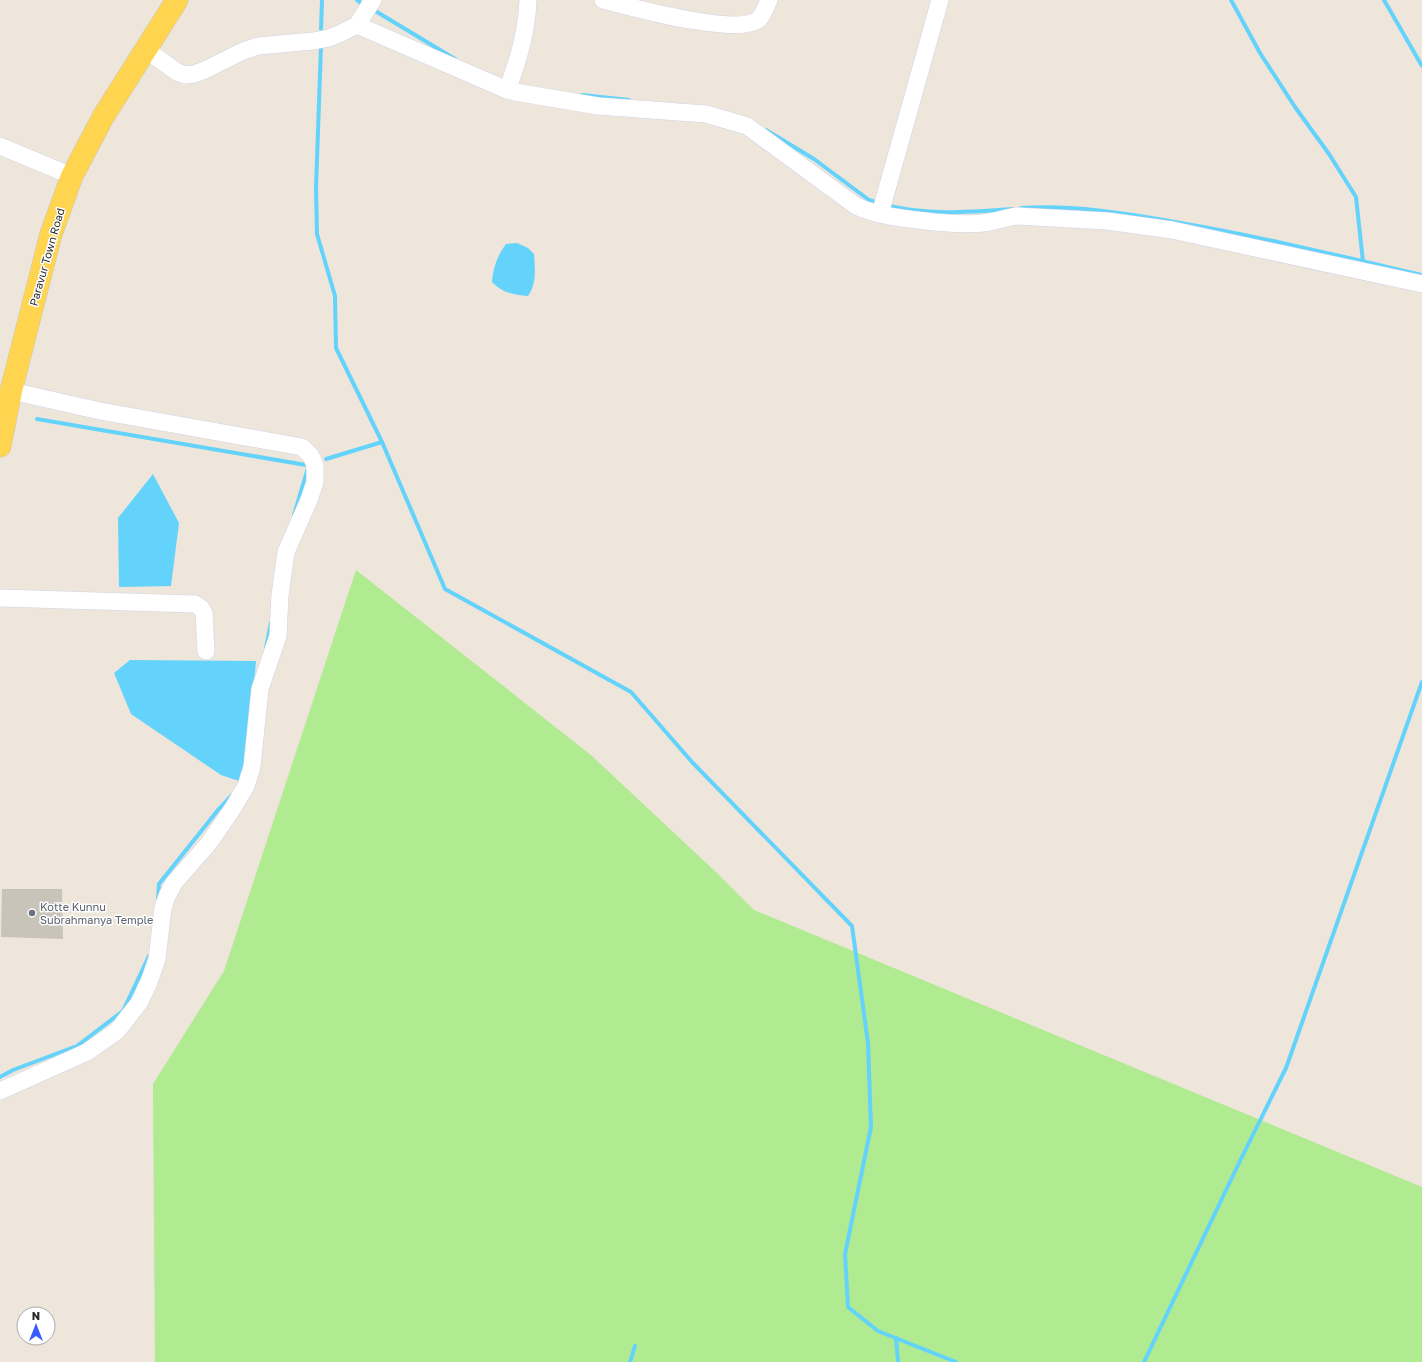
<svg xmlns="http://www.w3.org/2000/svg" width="1422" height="1362" font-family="'Golos Text',sans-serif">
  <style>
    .green { fill: #b0ea91 }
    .water { fill: #63d3fb }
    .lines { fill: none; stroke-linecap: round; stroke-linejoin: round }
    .stream { stroke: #63d3fb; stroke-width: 4 }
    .building { fill: #c8c4b9 }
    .minor-casing { stroke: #d0d4e5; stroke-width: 18 }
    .major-casing { stroke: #c8c8c8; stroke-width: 23 }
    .minor { stroke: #fff; stroke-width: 17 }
    .major { stroke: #ffd44f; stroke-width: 22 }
    .worship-dot { fill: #6b7280; stroke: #fff; stroke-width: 1.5 }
    .labels { text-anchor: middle; stroke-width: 3; stroke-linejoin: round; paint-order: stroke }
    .street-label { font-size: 11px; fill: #2a2a2a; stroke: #fff }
    .worship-label { font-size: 11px; fill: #5b616d; stroke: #fff; text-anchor: start }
  </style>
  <rect width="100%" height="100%" fill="#eee5db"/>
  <path class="green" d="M356,570L592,756L719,875L754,910L1422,1187V1362H155L153,1084L224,971Z"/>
  <g class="water">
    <path d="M517,243L528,248L534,254C535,268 537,283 528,296C514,295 502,293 492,282C493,268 497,256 506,244Z"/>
    <path d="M153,474L179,523L171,586L119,587L118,518Z"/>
    <path d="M130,660L256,661L249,742L242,782L221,775L131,714L114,673Z"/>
  </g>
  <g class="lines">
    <g class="stream">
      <path d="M357,0L364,5"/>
      <path d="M1231,0L1260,53L1295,107L1329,154L1356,197L1363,262"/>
      <path d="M1384,0L1422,66"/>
      <path d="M372,9L455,59"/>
      <path d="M321,29L322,0"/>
      <path d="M321,47L316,187L317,234L335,296L336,348L382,442L445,589L631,692L692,762L852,926L868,1043L871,1127L845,1254L848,1307L878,1331L956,1362"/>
      <path d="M582,95L629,100"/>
      <path d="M766,130L814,159L869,200L879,203"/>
      <path d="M886,205C927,216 970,212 1012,209"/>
      <path d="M1021,208C1073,205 1125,213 1175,222C1258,236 1340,256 1422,275"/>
      <path d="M37,419L306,465"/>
      <path d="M326,459L382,442"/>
      <path d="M294,515L308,468"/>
      <path d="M266,648L271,623"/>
      <path d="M158,901L159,884L218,810L232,795"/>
      <path d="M0,1077L13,1070L77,1046L123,1011L149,956"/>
      <path d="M896,1338L898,1362"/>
      <path d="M630,1362L635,1346"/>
      <path d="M1144,1362L1238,1165L1286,1068L1422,682"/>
    </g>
  </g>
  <path class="building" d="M2,889H62L63,939L1,937Z"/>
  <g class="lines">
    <defs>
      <g id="minor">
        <path d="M603,0C631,7 738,37 759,19C764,14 766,6 769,0"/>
        <path d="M357,25L507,90L515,92L598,106L706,114L747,126L856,206C880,217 908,219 934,222C951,223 967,225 983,223C994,222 1005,218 1016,216L1107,221L1172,230L1422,284"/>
        <path d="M145,49L177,72L185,75L194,74L205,70L243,51L258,46L313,41L329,38L341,33L357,25L373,0"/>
        <path d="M507,90C518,62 527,30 528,0"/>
        <path d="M0,146L72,176"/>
        <path d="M880,214L940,0"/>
        <path d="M0,598L195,604L201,608L204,613L206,651"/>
        <path d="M0,1091L87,1052L117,1031L139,1003L149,982L157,959L163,908L167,896L174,883L209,843L233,808L246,786L252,767L260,689L278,636L280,595L286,552L309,500L315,482V465L311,456L302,447L100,411L11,391"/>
      </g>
      <path id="major" d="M0,446L11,391L51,234L72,176L103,117L177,0"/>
    </defs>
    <use href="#minor" class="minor-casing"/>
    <use href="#major" class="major-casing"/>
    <use href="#minor" class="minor"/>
    <use href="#major" class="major"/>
  </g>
  <circle class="worship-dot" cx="32" cy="913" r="4"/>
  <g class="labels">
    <g class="street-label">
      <text transform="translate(47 257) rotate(-74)" y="4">Paravur Town Road</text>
    </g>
    <g class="worship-label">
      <text x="40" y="911">Kotte Kunnu<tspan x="40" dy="13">Subrahmanya Temple</tspan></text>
    </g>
  </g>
  <g transform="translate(36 1326)"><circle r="19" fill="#ffffff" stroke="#aaaaaa"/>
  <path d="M0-3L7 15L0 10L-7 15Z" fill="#375dff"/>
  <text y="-6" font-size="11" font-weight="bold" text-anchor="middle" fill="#2a2a2a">N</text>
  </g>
</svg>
